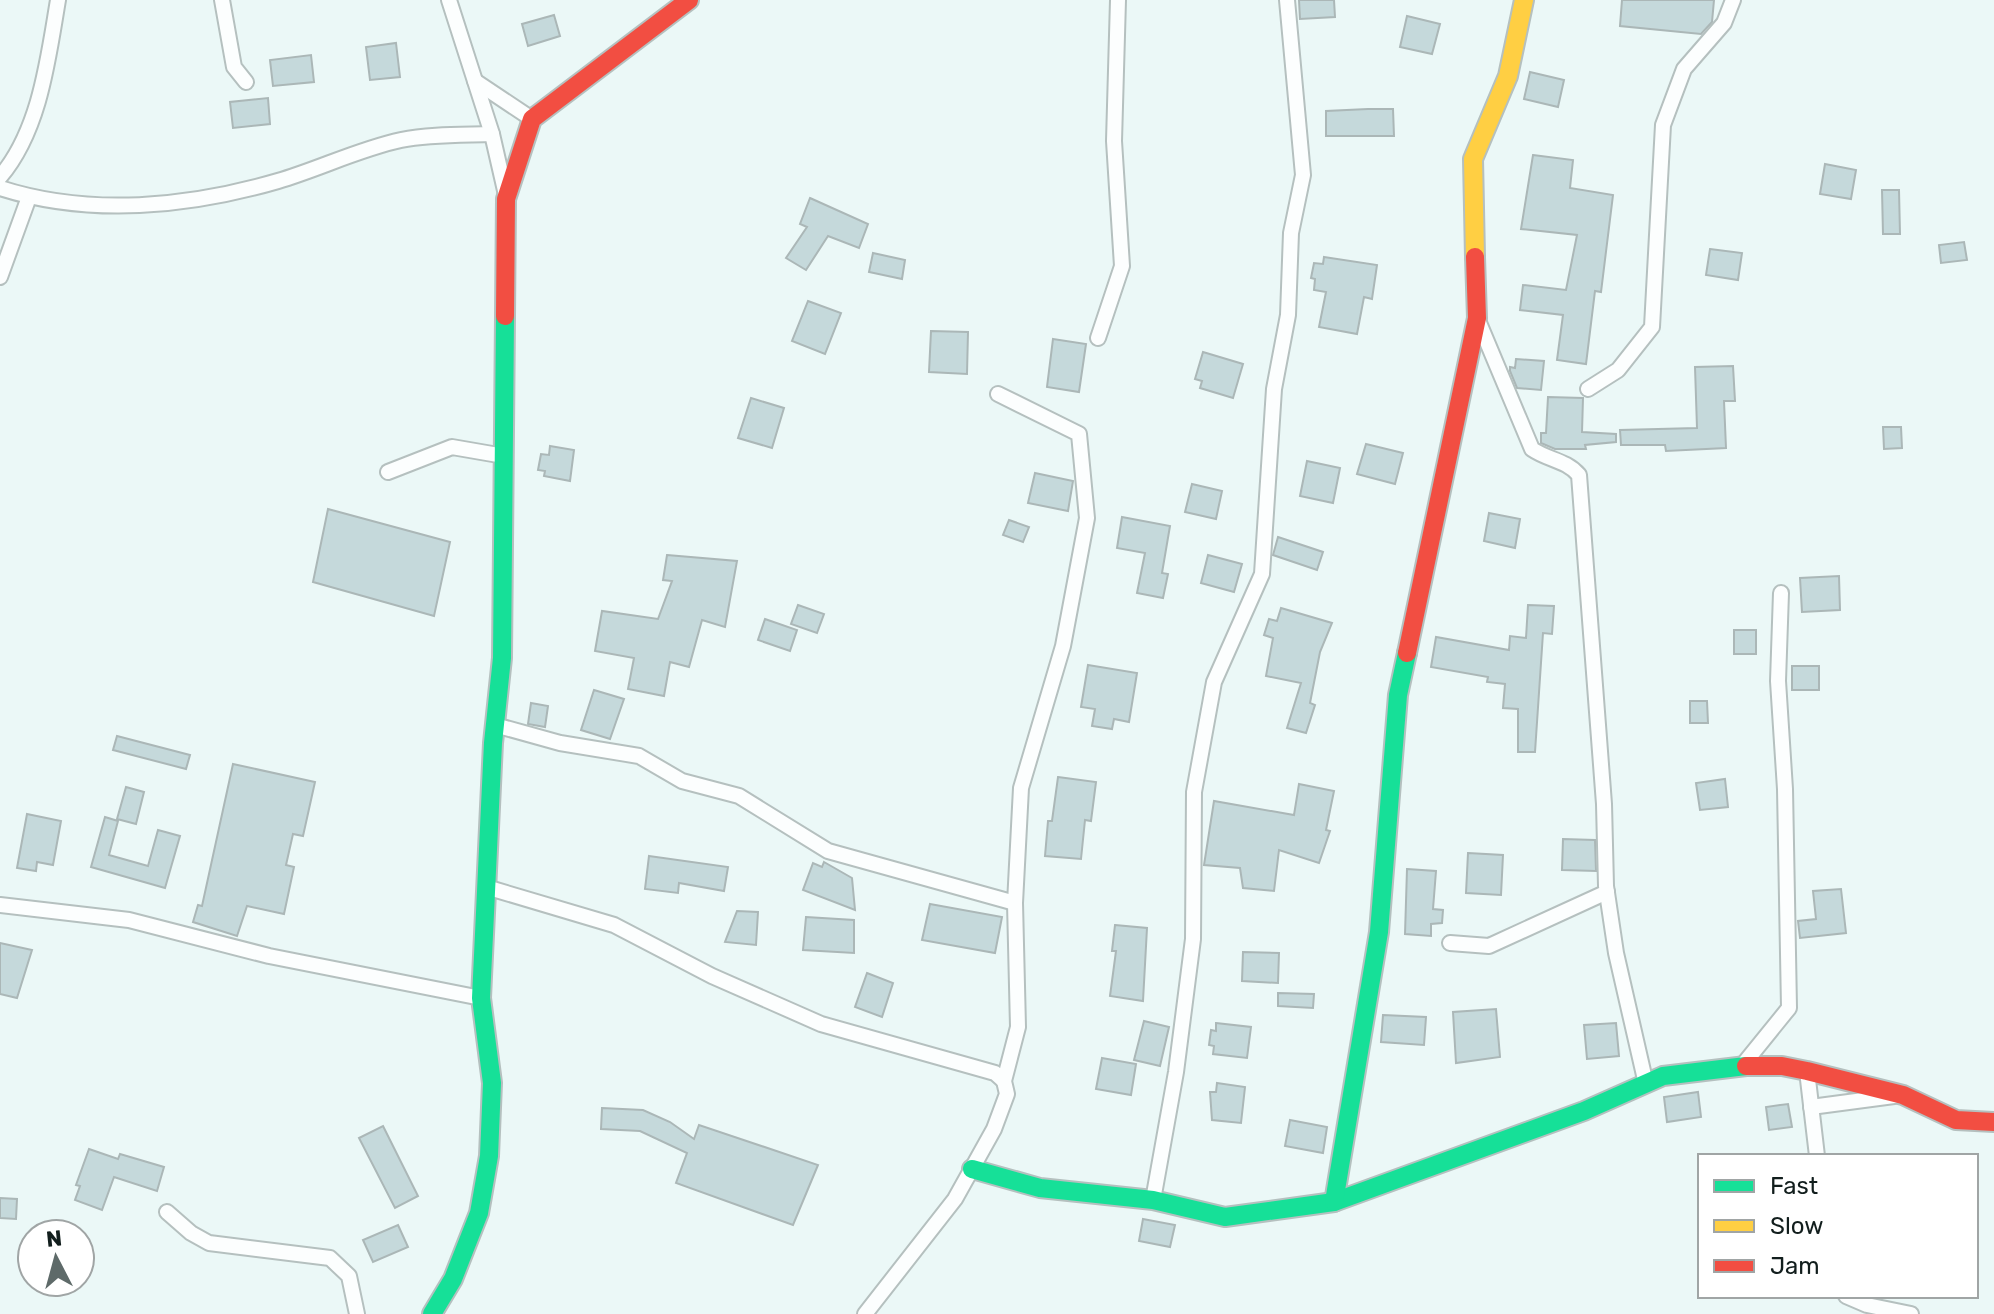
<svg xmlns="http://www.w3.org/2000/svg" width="1994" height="1314" font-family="Rubik,sans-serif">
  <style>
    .building { fill: #c5d9db; stroke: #abb7b7; stroke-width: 2 }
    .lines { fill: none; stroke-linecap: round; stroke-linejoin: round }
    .street-casing { stroke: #b5c0bf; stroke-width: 18 }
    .fast-casing { stroke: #b5c0bf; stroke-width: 22 }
    .slow-casing { stroke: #b5c0bf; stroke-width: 22 }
    .jam-casing { stroke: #b5c0bf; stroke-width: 22 }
    .street { stroke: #fcfefe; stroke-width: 14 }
    .fast { stroke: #16e098; stroke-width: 18 }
    .slow { stroke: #ffcf43; stroke-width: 18 }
    .jam { stroke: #f24e42; stroke-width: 18 }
  </style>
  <rect width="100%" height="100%" fill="#ebf8f7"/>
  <g class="building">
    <path d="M1299,0H1334L1335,17L1300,19Z"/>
    <path d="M1622,0H1714L1712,22L1701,34L1620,26Z"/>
    <path d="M554,15L560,36L528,46L522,24Z"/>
    <path d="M1407,16L1440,24L1432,54L1400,47Z"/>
    <path d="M396,43L400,77L370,80L366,47Z"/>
    <path d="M311,55L314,82L273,86L270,60Z"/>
    <path d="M1530,72L1564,80L1558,107L1524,99Z"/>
    <path d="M268,98L270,124L233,128L230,102Z"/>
    <path d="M1368,109H1393L1394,136H1326V111Z"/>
    <path d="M1533,155L1573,160L1570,188L1613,195L1601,292L1595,291L1586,364L1557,360L1563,315L1520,310L1523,285L1566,290L1577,235L1521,229Z"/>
    <path d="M1825,164L1856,170L1851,199L1820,194Z"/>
    <path d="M1882,190H1899L1900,234H1883Z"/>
    <path d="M810,198L868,224L859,248L828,236L806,270L786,258L807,227L800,224Z"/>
    <path d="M1964,242L1967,260L1941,263L1939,245Z"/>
    <path d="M1710,249L1742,253L1738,280L1706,275Z"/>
    <path d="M873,253L905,260L902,279L869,272Z"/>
    <path d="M1324,257L1377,265L1372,299L1364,297L1357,334L1319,327L1326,292L1314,290L1315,279L1311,278L1314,263L1323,264Z"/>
    <path d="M808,301L841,313L825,354L792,341Z"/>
    <path d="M931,331L968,332L967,374L929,372Z"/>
    <path d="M1053,339L1086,344L1079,392L1047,387Z"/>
    <path d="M1203,352L1243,364L1233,398L1200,388L1202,381L1195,379Z"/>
    <path d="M1516,359L1544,361L1541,390L1517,388L1510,371V367L1515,368Z"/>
    <path d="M1733,366L1735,401H1724L1726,448L1666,451L1665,445H1621L1620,430L1697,428L1695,367Z"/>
    <path d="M1548,397L1583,398L1582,432L1616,434V442L1585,445L1586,449H1555L1541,443V433H1546Z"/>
    <path d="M751,398L784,408L772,448L738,438Z"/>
    <path d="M1883,427H1901L1902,448L1884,449Z"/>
    <path d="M1366,444L1403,453L1395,484L1357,474Z"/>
    <path d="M550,446L574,450L570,481L544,476L545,471L538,470L541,454L549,455Z"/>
    <path d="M1307,461L1340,468L1333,503L1300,496Z"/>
    <path d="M1035,473L1073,481L1068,511L1028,503Z"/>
    <path d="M1192,484L1222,491L1216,519L1185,512Z"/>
    <path d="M328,509L450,542L434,616L313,582Z"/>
    <path d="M1489,513L1520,519L1515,548L1484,541Z"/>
    <path d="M1122,517L1170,526L1162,573L1168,574L1163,598L1137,593L1145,553L1117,548Z"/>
    <path d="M1009,520L1029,527L1023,542L1003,535Z"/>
    <path d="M1278,537L1323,552L1317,570L1273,555Z"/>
    <path d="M667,555L737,561L725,627L702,620L689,667L670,662L664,696L628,689L634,658L595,651L602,611L658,619L672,581L663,580Z"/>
    <path d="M1208,555L1242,564L1234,592L1201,583Z"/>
    <path d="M1839,576L1840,610L1802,612L1800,578Z"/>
    <path d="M798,605L824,614L817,633L791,624Z"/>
    <path d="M1528,605L1554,606L1552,634L1543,633L1535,752H1518V709L1503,708L1505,684L1487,682L1488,677L1431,667L1436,637L1509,650L1510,636L1526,638Z"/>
    <path d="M1281,608L1332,623L1320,652L1310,703L1315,705L1306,733L1287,728L1301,683L1266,676L1273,638L1264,635L1269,619L1277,621Z"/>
    <path d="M765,619L797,630L790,651L758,640Z"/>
    <rect x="1734" y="630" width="22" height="24"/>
    <path d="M1088,665L1137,673L1129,722L1114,719L1112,729L1092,726L1095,709L1081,707Z"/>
    <rect x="1792" y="666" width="27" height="24"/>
    <path d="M594,690L624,699L610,739L581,730Z"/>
    <path d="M1690,701H1707L1708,723H1690Z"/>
    <path d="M531,703L548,706L545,727L528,724Z"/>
    <path d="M117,736L190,755L186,769L113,750Z"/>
    <path d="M233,764L315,782L303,836L293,834L286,865L294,867L284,914L247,906L237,936L193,922L198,905L202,906Z"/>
    <path d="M1058,777L1096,782L1091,821L1085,820L1081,859L1045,856L1048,821H1052Z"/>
    <path d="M1725,779L1728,807L1700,810L1696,783Z"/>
    <path d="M1299,784L1334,791L1326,830L1330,831L1319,863L1279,850L1274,891L1243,888L1240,868L1204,865L1214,801L1294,815Z"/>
    <path d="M126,787L144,792L136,824L117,819Z"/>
    <path d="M27,814L61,821L53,865L37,862L36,871L17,868Z"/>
    <path d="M105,817L118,821L109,855L148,866L158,830L180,836L165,888L91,867Z"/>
    <path d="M1563,839L1595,840L1596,871L1562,870Z"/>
    <path d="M1468,853L1503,855L1501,895L1466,893Z"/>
    <path d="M649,856L728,867L724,891L679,883L678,893L645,889Z"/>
    <path d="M824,862L852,878L855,910L803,890L813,863L822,867Z"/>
    <path d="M1407,869L1436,871L1433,909L1443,910L1442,923L1431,924V936L1405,934Z"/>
    <path d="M1841,889L1846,933L1800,938L1798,921L1816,919L1813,891Z"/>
    <path d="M930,904L1002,917L995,953L922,940Z"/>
    <path d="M737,911L758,912L756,945L725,942Z"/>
    <path d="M806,917L854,920V953L803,950Z"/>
    <path d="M1115,925L1147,928L1143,1001L1110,996L1116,951H1112Z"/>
    <path d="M0,943L32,950L17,998L0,994Z"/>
    <path d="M1243,952L1279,953L1278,983L1242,981Z"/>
    <path d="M867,973L893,983L882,1017L855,1007Z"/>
    <path d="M1278,993L1314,994L1313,1008L1278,1006Z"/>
    <path d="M1496,1009L1500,1057L1456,1063L1453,1012Z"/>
    <path d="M1383,1015L1426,1017L1424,1045L1381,1042Z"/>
    <path d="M1144,1021L1169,1027L1160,1066L1134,1060Z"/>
    <path d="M1216,1023L1251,1027L1247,1058L1213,1054L1214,1046L1209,1045L1211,1030L1216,1031Z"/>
    <path d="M1616,1023L1619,1056L1587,1059L1584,1025Z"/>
    <path d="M1102,1058L1136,1064L1131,1095L1096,1089Z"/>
    <path d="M1217,1083L1245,1087L1241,1123L1212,1120L1210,1092H1216Z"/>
    <path d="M1698,1092L1701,1117L1667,1122L1664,1097Z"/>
    <path d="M1788,1104L1792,1127L1769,1130L1766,1107Z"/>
    <path d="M602,1108L643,1110L670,1122L694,1139L699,1125L818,1165L793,1225L676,1183L687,1153L640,1131L601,1129Z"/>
    <path d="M1290,1120L1327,1127L1323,1153L1285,1146Z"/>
    <path d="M383,1126L418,1196L395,1208L359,1138Z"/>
    <path d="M89,1149L118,1159L120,1154L164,1167L157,1191L114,1177L102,1210L75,1200L80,1186L76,1185Z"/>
    <path d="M0,1198L17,1199L16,1219L0,1218Z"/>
    <path d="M1143,1219L1175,1225L1170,1247L1139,1241Z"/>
    <path d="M398,1225L408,1247L373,1262L363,1240Z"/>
  </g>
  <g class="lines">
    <defs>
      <g id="street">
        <path d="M222,0L234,67L246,82"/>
        <path d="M449,0L492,134L506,195"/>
        <path d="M475,81L532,119"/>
        <path d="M0,177C40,130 48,59 58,0"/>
        <path d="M0,188C90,217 189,207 278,181C319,169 359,149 401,140C430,134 463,135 492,134"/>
        <path d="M0,277L29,197"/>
        <path d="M1477,318L1532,449C1548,460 1566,460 1579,475L1604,804L1606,886L1616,953L1646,1084"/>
        <path d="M1098,338L1122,266L1114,141L1118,0"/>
        <path d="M1588,389L1618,370L1652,327L1663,125L1684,69L1724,23L1733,0"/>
        <path d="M388,472L452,447L504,456"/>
        <path d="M495,725L560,743L639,756L682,781L739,796L828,851L1015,903"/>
        <path d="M486,887L614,925L712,976L821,1024L995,1073L1004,1081"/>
        <path d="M0,905L129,920L269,956L481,998"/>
        <path d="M1450,943L1489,946L1607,892"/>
        <path d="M1742,1066L1789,1008L1785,789L1778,681L1781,593"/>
        <path d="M1807,1071L1817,1156"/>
        <path d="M1811,1107L1894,1096"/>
        <path d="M1153,1200L1176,1072L1193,939L1194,792L1214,682L1262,574L1274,389L1288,315L1291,233L1303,175L1287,0"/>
        <path d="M167,1212L191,1233L209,1243L330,1258L349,1276L357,1314"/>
        <path d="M1846,1296L1867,1305L1911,1314"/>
        <path d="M865,1314L955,1199L994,1129L1007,1094L1004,1081L1018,1027L1015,903L1021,788L1063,646L1087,518L1079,434L998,394"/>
      </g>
      <g id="fast">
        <path d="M972,1169L1040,1188L1153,1200L1225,1217L1334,1202L1584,1111L1663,1076L1746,1066"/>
        <path d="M1334,1202L1379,932L1398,695L1407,653"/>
        <path d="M432,1314L453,1279L479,1213L489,1156L492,1083L481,998L493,743L502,658L505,316"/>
      </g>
      <path id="slow" d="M1475,257L1473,159L1508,76L1524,0"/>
      <g id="jam">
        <path d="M505,316L506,199L532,119L689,0"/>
        <path d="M1407,653L1477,318L1475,257"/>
        <path d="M1746,1066H1782L1807,1071L1903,1095L1956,1120L1994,1122"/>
      </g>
    </defs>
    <use href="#street" class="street-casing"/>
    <use href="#fast" class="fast-casing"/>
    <use href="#slow" class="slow-casing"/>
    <use href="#jam" class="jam-casing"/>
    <use href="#street" class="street"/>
    <use href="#fast" class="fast"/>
    <use href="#slow" class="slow"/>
    <use href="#jam" class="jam"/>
  </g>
  <rect x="1698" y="1154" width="280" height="144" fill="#ffffff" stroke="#a0a5a5" stroke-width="2"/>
  <rect x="1714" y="1180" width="40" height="12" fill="#16e098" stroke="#a0a5a5" stroke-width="2"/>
  <text x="1770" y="1194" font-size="24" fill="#121e1d">Fast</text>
  <rect x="1714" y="1220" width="40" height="12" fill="#ffcf43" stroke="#a0a5a5" stroke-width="2"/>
  <text x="1770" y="1234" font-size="24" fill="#121e1d">Slow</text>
  <rect x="1714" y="1260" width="40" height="12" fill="#f24e42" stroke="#a0a5a5" stroke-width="2"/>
  <text x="1770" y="1274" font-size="24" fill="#121e1d">Jam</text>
  <g transform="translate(56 1258) rotate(354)"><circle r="38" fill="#ffffff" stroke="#a0a5a5" stroke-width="2"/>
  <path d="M0-6L14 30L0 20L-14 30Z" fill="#5e6a69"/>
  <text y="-12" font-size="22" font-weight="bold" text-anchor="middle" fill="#121e1d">N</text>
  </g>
</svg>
